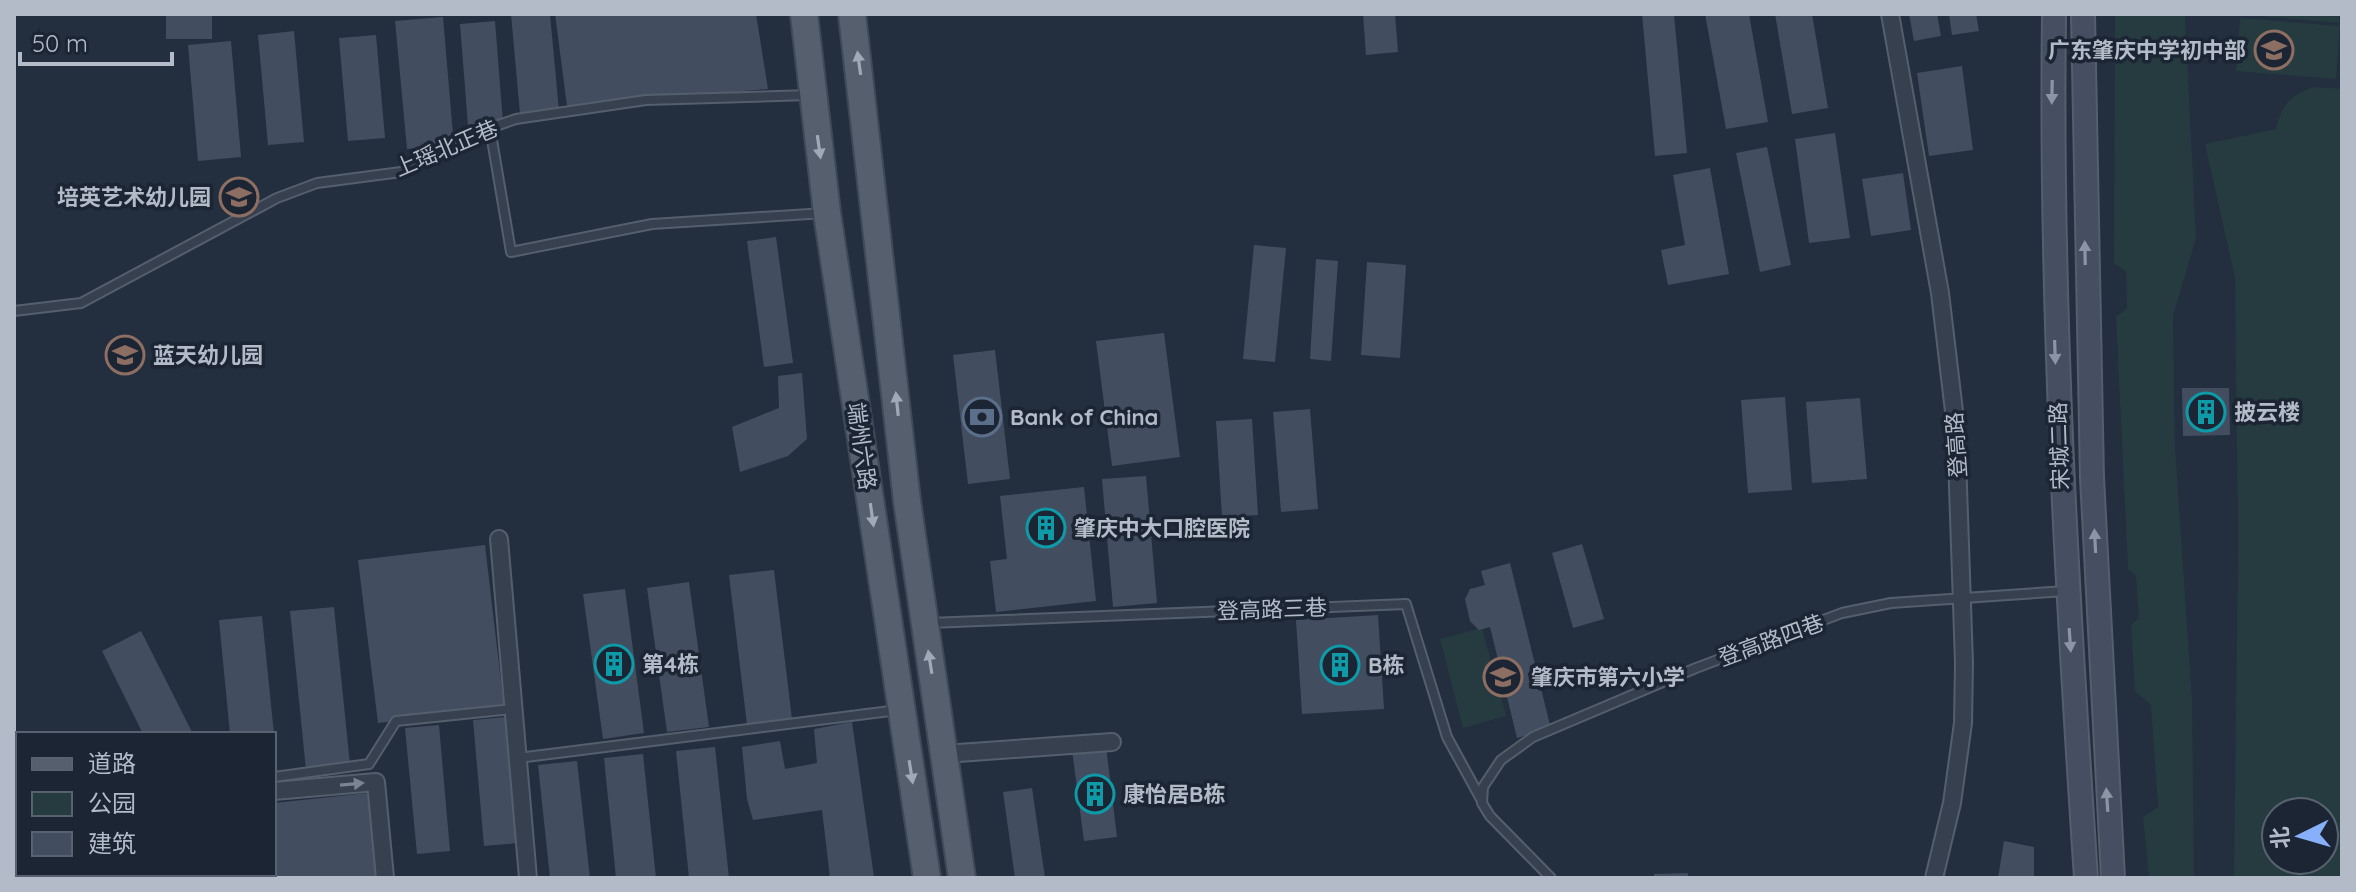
<svg xmlns="http://www.w3.org/2000/svg" width="2356" height="892" font-family="Quicksand,'Noto Sans SC',sans-serif">
  <style>
    .green { fill: #253b3f; fill-rule: evenodd }
    .building { fill: #424e60 }
    .lines { fill: none; stroke-linecap: round; stroke-linejoin: round }
    .service-casing { stroke: #555e6c; stroke-width: 12 }
    .minor-casing { stroke: #555e6c; stroke-width: 20 }
    .secondary-casing { stroke: #555e6c; stroke-width: 26 }
    .primary-casing { stroke: #404957; stroke-width: 30 }
    .service { stroke: #37404e; stroke-width: 8 }
    .minor { stroke: #37404e; stroke-width: 16 }
    .secondary { stroke: #454f61; stroke-width: 22 }
    .primary { stroke: #555f6e; stroke-width: 26 }
    .oneway { fill: #a0a9b7 }
    .oneway2 { fill: #8c95a5 }
    .oneway3 { fill: #7b8492 }
    .labels { text-anchor: middle; stroke-width: 7; stroke-linejoin: round; paint-order: stroke }
    .poi-label { font-size: 22px; font-weight: bold; fill: #b3bbc9; stroke: #1c2533; text-anchor: start }
    .street-label { font-size: 22px; fill: #b3bbc9; stroke: #1c2533 }
  </style>
  <rect width="100%" height="100%" fill="#232e3e"/>
  <g class="green">
    <path d="M2115,14H2185L2196,238L2173,316L2175,446L2192,700L2194,878H2149L2143,817L2158,807L2151,705L2135,691L2131,625L2139,618L2136,576L2128,569L2116,317L2127,308L2126,271L2114,263Z"/>
    <path d="M2239,14H2339V23Z"/>
    <path d="M2240,18L2340,26L2336,79L2236,71Z"/>
    <path d="M2314,87L2342,89V878H2234L2238,546L2235,278L2205,144L2276,129C2282,104 2290,95 2314,87ZM2324,812V860H2276V812Z"/>
    <path d="M1482,628L1506,716L1463,728L1440,639Z"/>
  </g>
  <g class="building">
    <rect x="166" y="14" width="46" height="25"/>
    <path d="M511,14H550L559,111L520,114Z"/>
    <path d="M555,14H756L768,89L567,106Z"/>
    <path d="M1363,14H1395L1398,52L1366,55Z"/>
    <path d="M1642,14H1674L1687,153L1655,156Z"/>
    <path d="M1705,14H1749L1768,122L1726,129Z"/>
    <path d="M1775,14H1812L1828,108L1792,114Z"/>
    <path d="M1909,14H1937L1941,36L1914,41Z"/>
    <path d="M1949,14H1976L1979,31L1952,35Z"/>
    <path d="M443,17L454,146L407,149L395,21Z"/>
    <path d="M495,21L503,123L468,126L460,24Z"/>
    <path d="M294,31L304,142L268,145L258,35Z"/>
    <path d="M376,35L385,138L348,141L339,38Z"/>
    <path d="M231,41L241,157L198,161L188,45Z"/>
    <path d="M1962,66L1973,150L1929,156L1917,73Z"/>
    <path d="M1835,133L1850,238L1809,243L1795,139Z"/>
    <path d="M1767,147L1791,265L1760,272L1736,153Z"/>
    <path d="M1710,168L1729,274L1668,285L1661,250L1685,245L1673,175Z"/>
    <path d="M1903,173L1911,230L1871,236L1862,179Z"/>
    <path d="M776,237L793,363L764,367L747,241Z"/>
    <path d="M1254,245L1286,248L1275,362L1243,359Z"/>
    <path d="M1316,259L1338,261L1331,361L1310,359Z"/>
    <path d="M1367,262L1406,265L1400,358L1361,355Z"/>
    <path d="M1164,333L1180,457L1112,466L1096,341Z"/>
    <path d="M995,350L1010,479L968,484L953,355Z"/>
    <path d="M802,373L807,439L788,456L740,472L732,427L779,408L778,376Z"/>
    <path d="M2182,388H2229L2230,435L2183,436Z"/>
    <path d="M1785,397L1792,490L1748,493L1741,400Z"/>
    <path d="M1860,398L1867,479L1812,483L1806,402Z"/>
    <path d="M1310,409L1318,509L1281,512L1273,412Z"/>
    <path d="M1252,419L1258,515L1222,517L1216,421Z"/>
    <path d="M1146,476L1157,603L1113,607L1102,479Z"/>
    <path d="M1084,487L1096,601L996,612L990,561L1007,559L1000,496Z"/>
    <path d="M1582,544L1604,619L1573,628L1552,553Z"/>
    <path d="M485,545L504,707L378,723L358,560Z"/>
    <path d="M1510,563L1551,729L1517,738L1490,627L1479,630L1470,621L1465,599L1470,589L1485,585L1481,571Z"/>
    <path d="M774,570L792,719L747,725L729,575Z"/>
    <path d="M689,582L709,727L667,732L647,588Z"/>
    <path d="M625,589L644,733L603,739L583,594Z"/>
    <path d="M334,607L350,765L306,770L290,611Z"/>
    <path d="M1378,615L1384,709L1302,714L1296,620Z"/>
    <path d="M262,616L274,734H230L219,620Z"/>
    <path d="M141,631L193,734H143L102,651Z"/>
    <path d="M506,717L518,843L484,846L473,720Z"/>
    <path d="M852,722L874,877L830,878L822,810L753,820L747,799L742,747L780,741L785,769L817,763L814,729Z"/>
    <path d="M439,725L450,851L417,854L405,728Z"/>
    <path d="M1106,746L1117,837L1084,841L1072,750Z"/>
    <path d="M715,747L729,878H689L676,751Z"/>
    <path d="M643,754L656,878H616L604,758Z"/>
    <path d="M577,761L590,878H550L538,765Z"/>
    <path d="M1032,788L1045,878H1015L1003,792Z"/>
    <path d="M368,793L377,878H226L225,874H274V803Z"/>
    <path d="M2004,841L2034,847V878H1998Z"/>
    <path d="M1688,873V878H1654V874Z"/>
    <path d="M153,874H182L183,878H146V875Z"/>
  </g>
  <g class="lines">
    <defs>
      <g id="service">
        <path d="M490,128L511,252L652,224L825,213"/>
        <path d="M14,311L81,303L277,198L317,183L401,172L490,128L516,119L646,100L809,95"/>
        <path d="M929,623L1406,604L1447,737L1482,801"/>
        <path d="M518,758L898,710"/>
        <path d="M274,777L369,764L396,721L513,709"/>
        <path d="M1551,878L1490,816L1482,803L1483,787L1501,760L1533,737L1696,668L1842,613L1891,603L2066,591"/>
      </g>
      <g id="minor">
        <path d="M1890,14L1940,293L1956,428L1964,663L1963,723L1952,803L1934,878"/>
        <path d="M499,539L528,878"/>
        <path d="M944,754L1112,742"/>
        <path d="M274,791L376,782L385,878"/>
        <path d="M198,874V878"/>
        <path d="M14,878L56,874"/>
      </g>
      <g id="secondary">
        <path d="M2054,14C2050,303 2067,590 2086,878"/>
        <path d="M2083,14L2092,478L2113,878"/>
      </g>
      <g id="primary">
        <path d="M804,14L827,213L927,878"/>
        <path d="M852,14L907,501L962,878"/>
      </g>
    </defs>
    <use href="#service" class="service-casing"/>
    <use href="#minor" class="minor-casing"/>
    <use href="#secondary" class="secondary-casing"/>
    <use href="#primary" class="primary-casing"/>
    <use href="#service" class="service"/>
    <use href="#minor" class="minor"/>
    <use href="#secondary" class="secondary"/>
    <use href="#primary" class="primary"/>
  </g>
  <defs><path id="oneway-solid" d="M-6-.8H1V-3.2L6.5 0L1 3.2V.8H-6Z" transform="scale(2)"/></defs>
  <g class="oneway">
    <use href="#oneway-solid" transform="translate(859 63) rotate(-98)"/>
    <use href="#oneway-solid" transform="translate(819 147) rotate(82)"/>
    <use href="#oneway-solid" transform="translate(897 404) rotate(-96)"/>
    <use href="#oneway-solid" transform="translate(872 515) rotate(82)"/>
    <use href="#oneway-solid" transform="translate(930 662) rotate(-99)"/>
    <use href="#oneway-solid" transform="translate(911 772) rotate(81)"/>
  </g>
  <g class="oneway2">
    <use href="#oneway-solid" transform="translate(2052 92) rotate(91)"/>
    <use href="#oneway-solid" transform="translate(2085 253) rotate(-91)"/>
    <use href="#oneway-solid" transform="translate(2055 352) rotate(88)"/>
    <use href="#oneway-solid" transform="translate(2095 541) rotate(-93)"/>
    <use href="#oneway-solid" transform="translate(2070 640) rotate(86)"/>
    <use href="#oneway-solid" transform="translate(2107 800) rotate(-94)"/>
  </g>
  <use class="oneway3" href="#oneway-solid" transform="translate(352 784) rotate(-5)"/>
  <defs>
    <symbol id="school-ring" viewBox="-11 -11 22 22"><circle r="9.5" fill="#1c2533" stroke="#8d6e63" stroke-width="1.5"/><path d="M0-5L7-2L0 1L-7-2ZM-4 1L0 2.5L4 1V4Q0 6-4 4Z" fill="#8d6e63"/></symbol>
    <symbol id="building-ring" viewBox="-11 -11 22 22"><circle r="9.5" fill="#1c2533" stroke="#0f9aa8" stroke-width="1.5"/><path d="M-4-6H4V6H1V3H-1V6H-4ZM-2.5-4.3h1.7v1.8h-1.7ZM.8-4.3h1.7v1.8H.8ZM-2.5-1h1.7V.8h-1.7ZM.8-1h1.7V.8H.8Z" fill="#0f9aa8"/></symbol>
    <symbol id="bank-ring" viewBox="-11 -11 22 22"><circle r="9.5" fill="#1c2533" stroke="#5c6f8a" stroke-width="1.5"/><path d="M-6-4H6V4H-6ZM0-2.3a2.3 2.3 0 1 0 0 4.6a2.3 2.3 0 1 0 0-4.6Z" fill="#5c6f8a"/></symbol>
  </defs>
  <g fill-rule="evenodd">
    <use href="#school-ring" x="2252" y="28" width="44" height="44"/>
    <use href="#school-ring" x="217" y="175" width="44" height="44"/>
    <use href="#school-ring" x="103" y="333" width="44" height="44"/>
    <use href="#building-ring" x="2184" y="390" width="44" height="44"/>
    <use href="#bank-ring" x="960" y="395" width="44" height="44"/>
    <use href="#building-ring" x="1024" y="506" width="44" height="44"/>
    <use href="#building-ring" x="592" y="642" width="44" height="44"/>
    <use href="#building-ring" x="1318" y="643" width="44" height="44"/>
    <use href="#school-ring" x="1481" y="655" width="44" height="44"/>
    <use href="#building-ring" x="1073" y="772" width="44" height="44"/>
  </g>
  <g class="labels">
    <g class="poi-label">
      <text x="2246" y="58" text-anchor="end">广东肇庆中学初中部</text>
      <text x="211" y="205" text-anchor="end">培英艺术幼儿园</text>
      <text x="153" y="363">蓝天幼儿园</text>
      <text x="2234" y="420">披云楼</text>
      <text x="1010" y="425">Bank of China</text>
      <text x="1074" y="536">肇庆中大口腔医院</text>
      <text x="642" y="672">第4栋</text>
      <text x="1368" y="673">B栋</text>
      <text x="1531" y="685">肇庆市第六小学</text>
      <text x="1123" y="802">康怡居B栋</text>
    </g>
    <g class="street-label">
      <text transform="translate(446 148) rotate(-23)" y="8">上瑶北正巷</text>
      <text transform="translate(1956 445) rotate(-94)" y="8">登高路</text>
      <text transform="translate(862 446) rotate(82)" y="8">端州六路</text>
      <text transform="translate(2059 446) rotate(-92)" y="8">宋城二路</text>
      <text transform="translate(1272 609) rotate(-2)" y="8">登高路三巷</text>
      <text transform="translate(1771 640) rotate(-20)" y="8">登高路四巷</text>
    </g>
  </g>
  <rect width="2356" height="892" fill="none" stroke="#b3bbc9" stroke-width="32"/>
  <rect x="16" y="732" width="260" height="144" fill="#1c2533" stroke="#58616f" stroke-width="2"/>
  <rect x="32" y="758" width="40" height="12" fill="#555f6e" stroke="#58616f" stroke-width="2"/>
  <text x="88" y="772" font-size="24" fill="#b3bbc9">道路</text>
  <rect x="32" y="792" width="40" height="24" fill="#253b3f" stroke="#58616f" stroke-width="2"/>
  <text x="88" y="812" font-size="24" fill="#b3bbc9">公园</text>
  <rect x="32" y="832" width="40" height="24" fill="#424e60" stroke="#58616f" stroke-width="2"/>
  <text x="88" y="852" font-size="24" fill="#b3bbc9">建筑</text>
  <g transform="translate(2300 836) rotate(265)"><circle r="38" fill="#1c2533" stroke="#58616f" stroke-width="2"/>
  <path d="M0-6L14 30L0 20L-14 30Z" fill="#87affa"/>
  <text y="-12" font-size="22" font-weight="bold" text-anchor="middle" fill="#b3bbc9">北</text>
  </g>
  <path d="M20 52v12h152v-12" fill="none" stroke="#b3bbc9" stroke-width="4"/>
  <text x="32" y="52" font-size="24" fill="#b3bbc9" stroke="#1c2533" stroke-width="6" paint-order="stroke">50 m</text>
</svg>
